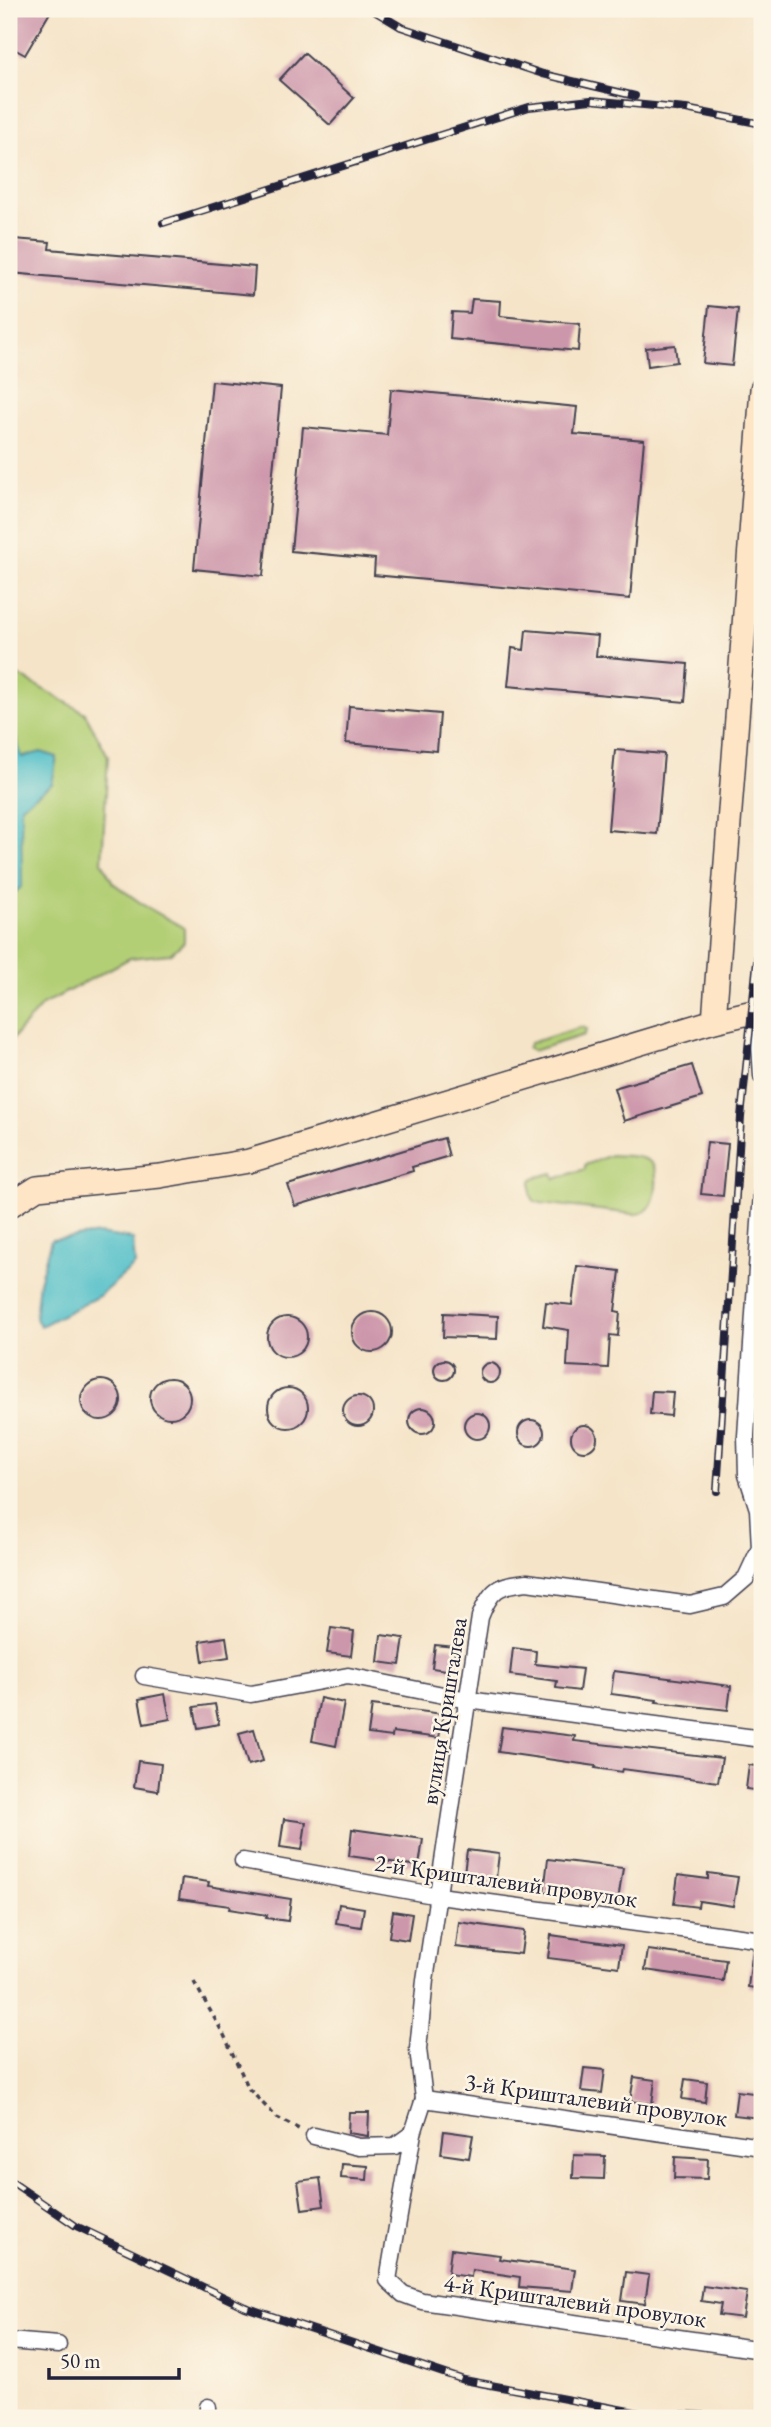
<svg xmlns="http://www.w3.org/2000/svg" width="771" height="2427" font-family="'EB Garamond',serif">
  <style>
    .green { fill: #b3cf76; stroke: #6a7858; stroke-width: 2 }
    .water { fill: #52c0c9; stroke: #3a7182; stroke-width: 2 }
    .building { fill: #cd97ab }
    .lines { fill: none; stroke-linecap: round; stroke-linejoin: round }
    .street-casing { stroke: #423f50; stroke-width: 19 }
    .secondary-casing { stroke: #423f50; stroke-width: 26 }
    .path { stroke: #423f50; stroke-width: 3.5; stroke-dasharray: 5 5; stroke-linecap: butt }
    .street { stroke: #fff; stroke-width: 16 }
    .secondary { stroke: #fde5c5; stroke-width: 23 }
    .rail-casing { stroke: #22223b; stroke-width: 8 }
    .rail { stroke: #fcf5e5; stroke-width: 5; stroke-dasharray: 16; stroke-linecap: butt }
    .labels { text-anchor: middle; stroke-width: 5; stroke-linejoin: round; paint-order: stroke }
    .street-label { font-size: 24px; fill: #22223b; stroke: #fcf5e5 }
  </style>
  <rect width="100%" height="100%" fill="#fcf5e5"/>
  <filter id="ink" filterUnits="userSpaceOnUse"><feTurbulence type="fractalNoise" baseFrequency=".0143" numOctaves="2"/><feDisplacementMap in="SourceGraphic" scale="14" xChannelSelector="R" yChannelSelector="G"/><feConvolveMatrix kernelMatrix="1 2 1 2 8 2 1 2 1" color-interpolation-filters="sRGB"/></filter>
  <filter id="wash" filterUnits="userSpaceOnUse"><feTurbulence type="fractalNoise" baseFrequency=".00686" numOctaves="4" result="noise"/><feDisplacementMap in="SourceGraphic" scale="28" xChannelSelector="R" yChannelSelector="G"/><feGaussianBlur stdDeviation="1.57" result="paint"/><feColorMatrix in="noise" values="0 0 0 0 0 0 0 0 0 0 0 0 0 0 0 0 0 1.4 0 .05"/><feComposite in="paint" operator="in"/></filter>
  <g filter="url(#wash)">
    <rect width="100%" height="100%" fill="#f5e4c8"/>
    <g class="green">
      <path d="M9,670L85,713L108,756L102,862L113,883L145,906L184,928V942L170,954L130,958L42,1005L9,1043Z"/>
      <path d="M581,1027L587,1029L584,1035L533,1051L527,1048L530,1043Z"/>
      <path d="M611,1155C623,1156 640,1155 650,1162C660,1170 657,1200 648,1209C644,1214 638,1214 633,1214L541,1203L534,1201L531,1195V1181L534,1178L553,1173L555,1179L585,1169V1165Z"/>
    </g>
    <g class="water">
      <path d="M9,731L14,734L22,757L41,752L57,757L52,784L21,806L22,886L9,898Z"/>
      <path d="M99,1234L133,1239L135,1265L99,1296L41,1326L35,1318L39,1282L51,1240Z"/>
    </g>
    <g id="blocks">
      <g class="building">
        <path d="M9,9H52L25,55L9,46Z"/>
        <path d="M304,53L354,98L330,125L279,80Z"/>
        <path d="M14,239L50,242L49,249L255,267L253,295L11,273Z"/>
        <path d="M472,299L501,301L500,316L580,324L578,351L450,339L452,312L470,313Z"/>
        <path d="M709,306L738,309L732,366L703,363Z"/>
        <path d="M675,345L677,362L648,366L646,348Z"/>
        <path d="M212,381L281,388L263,576L194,569Z"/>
        <path d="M391,389L577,407L574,434L644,440L630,599L374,575L375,559L291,551L303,427L387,435Z"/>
        <path d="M526,630L598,636L596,656L688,664L685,702L508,686L512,648L524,650Z"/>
        <path d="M349,706L440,714L437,751L346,743Z"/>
        <path d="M615,750L664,754L657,834L608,830Z"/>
        <path d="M692,1065L702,1097L624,1121L614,1088Z"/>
        <path d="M444,1138L449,1156L412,1167L413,1171L295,1206L288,1185Z"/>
        <path d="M707,1142L728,1144L723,1196L701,1194Z"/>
        <path d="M577,1266L620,1271L615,1311L620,1312L618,1336L610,1335L608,1368L567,1366L569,1330L543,1326L546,1302L572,1305Z"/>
        <circle cx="372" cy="1332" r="20"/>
        <path d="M444,1313L498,1316L497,1339L443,1337Z"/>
        <circle cx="287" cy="1337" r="20"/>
        <circle cx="444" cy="1370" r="10"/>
        <circle cx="490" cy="1373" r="10"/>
        <circle cx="170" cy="1398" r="20"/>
        <circle cx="101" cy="1400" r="20"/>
        <circle cx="288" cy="1408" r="20"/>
        <path d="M652,1391L673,1392L671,1416L650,1414Z"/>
        <circle cx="358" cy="1411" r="15"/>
        <circle cx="422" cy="1421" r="13"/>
        <circle cx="477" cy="1426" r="13"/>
        <circle cx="531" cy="1433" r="13"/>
        <circle cx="584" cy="1438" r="13"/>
        <path d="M331,1628L354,1631L351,1656L327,1653Z"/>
        <path d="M381,1635L404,1638L400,1665L378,1662Z"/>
        <path d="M226,1637L229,1657L203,1661L200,1641Z"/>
        <path d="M435,1645L455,1647L452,1671L432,1668Z"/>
        <path d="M513,1648L536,1651L535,1664L582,1669L579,1691L556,1688L557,1681L510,1675Z"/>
        <path d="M614,1671L731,1686L728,1710L656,1702L657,1700L611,1694Z"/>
        <path d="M165,1694L170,1719L144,1724L139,1699Z"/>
        <path d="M320,1698L344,1703L336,1746L312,1741Z"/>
        <path d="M215,1704L219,1724L198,1728L194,1707Z"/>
        <path d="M372,1705L443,1714L439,1738L393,1732L392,1737L368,1734Z"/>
        <path d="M502,1727L575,1736L574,1741L722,1758L718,1782L623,1769L622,1772L595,1768L596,1766L498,1752Z"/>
        <path d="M254,1729L263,1761L248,1765L239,1733Z"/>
        <path d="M138,1761L161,1764L158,1791L134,1787Z"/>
        <path d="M749,1765L762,1767V1791L746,1789Z"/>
        <path d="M284,1819L306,1822L302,1850L280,1847Z"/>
        <path d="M352,1829L423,1839L419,1866L349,1856Z"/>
        <path d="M467,1850L499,1854L495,1886L463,1881Z"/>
        <path d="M548,1859L623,1868L618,1901L544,1892Z"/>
        <path d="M708,1873L738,1877L733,1906L699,1901L698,1907L674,1904L678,1875L708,1879Z"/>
        <path d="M182,1878L209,1882L208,1886L291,1899L288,1921L266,1918L267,1915L229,1909L230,1906L179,1899Z"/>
        <path d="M339,1904L364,1908L361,1927L336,1923Z"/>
        <path d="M393,1911L412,1914L408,1940L389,1937Z"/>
        <path d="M459,1922L524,1931L521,1954L456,1947Z"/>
        <path d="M551,1935L622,1945L619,1967L548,1958Z"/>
        <path d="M753,1949L762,1950V1989L748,1987Z"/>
        <path d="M648,1950L726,1960L723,1981L645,1970Z"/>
        <path d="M584,2068L605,2070L602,2093L581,2091Z"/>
        <path d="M634,2077L655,2080L652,2104L630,2101Z"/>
        <path d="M685,2079L707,2082L705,2102L682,2099Z"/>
        <path d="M737,2091L762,2094L759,2118L734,2115Z"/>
        <path d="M349,2112H369L368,2136L348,2133Z"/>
        <path d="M444,2131L473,2135L469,2158L441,2154Z"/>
        <path d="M574,2155L605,2156L604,2179L573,2178Z"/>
        <path d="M675,2157L708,2159L707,2179L674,2178Z"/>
        <path d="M342,2164L368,2166L367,2180L341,2178Z"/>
        <path d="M320,2178L324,2206L302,2209L298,2181Z"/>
        <path d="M451,2249L500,2255L499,2259L575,2269L572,2291L519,2287L520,2277L472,2270L471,2277L448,2274Z"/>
        <path d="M626,2272L649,2275L645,2304L622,2301Z"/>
        <path d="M703,2286L747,2292L743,2318L719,2315L721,2304L701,2301Z"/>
      </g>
    </g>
  </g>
  <g filter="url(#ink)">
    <use href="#blocks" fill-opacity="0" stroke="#423f50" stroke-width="2"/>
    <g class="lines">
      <defs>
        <g id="street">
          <path d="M758,1011L762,1076"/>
          <path d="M762,1192L746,1436L747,1475L758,1509L760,1548L746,1578L724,1597L690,1605L527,1582C498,1585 491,1589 480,1617L425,1980L418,2049L424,2099L413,2133L388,2280L403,2294L422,2301L762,2350"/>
          <path d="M144,1676L251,1694L348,1676L468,1700L762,1739"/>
          <path d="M243,1861L439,1896L762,1940"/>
          <path d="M424,2099L762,2147"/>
          <path d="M314,2136L359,2147L395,2146L413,2133"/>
          <path d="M9,2341L58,2345"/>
          <path d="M208,2418V2407"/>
        </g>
        <g id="secondary">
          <path d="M714,1021L762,389"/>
          <path d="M9,1206L37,1188L160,1176L249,1161L714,1021L762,1010"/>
        </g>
      </defs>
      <use href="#street" class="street-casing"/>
      <use href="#secondary" class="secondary-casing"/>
      <path class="path" d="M194,1982L224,2035L249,2089L277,2118L301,2130"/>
      <use href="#street" class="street"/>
      <use href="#secondary" class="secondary"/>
      <defs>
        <g id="rail">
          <path d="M371,9L401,27L543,74L635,96"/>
          <path d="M163,223L529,107L591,100L686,109L762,124"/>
          <path d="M717,1491L741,1117L762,913"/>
          <path d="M9,2180L76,2226L245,2307L464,2380L640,2413L762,2417"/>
        </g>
      </defs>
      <use href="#rail" class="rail-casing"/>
      <use href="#rail" class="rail"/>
    </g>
  </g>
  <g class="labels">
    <g class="street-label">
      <text transform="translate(444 1711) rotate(-81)" y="8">вулиця Кришталева</text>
      <text transform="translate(506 1881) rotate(8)" y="8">2-й Кришталевий провулок</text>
      <text transform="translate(596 2100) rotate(8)" y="8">3-й Кришталевий провулок</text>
      <text transform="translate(575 2301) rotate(8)" y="8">4-й Кришталевий провулок</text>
    </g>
  </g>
  <rect width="771" height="2427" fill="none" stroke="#fcf5e5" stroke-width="35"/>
  <path d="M49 2368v10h130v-10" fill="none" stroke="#22223b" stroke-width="3.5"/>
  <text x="60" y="2368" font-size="21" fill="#22223b" stroke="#fcf5e5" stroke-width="5" paint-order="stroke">50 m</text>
</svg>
